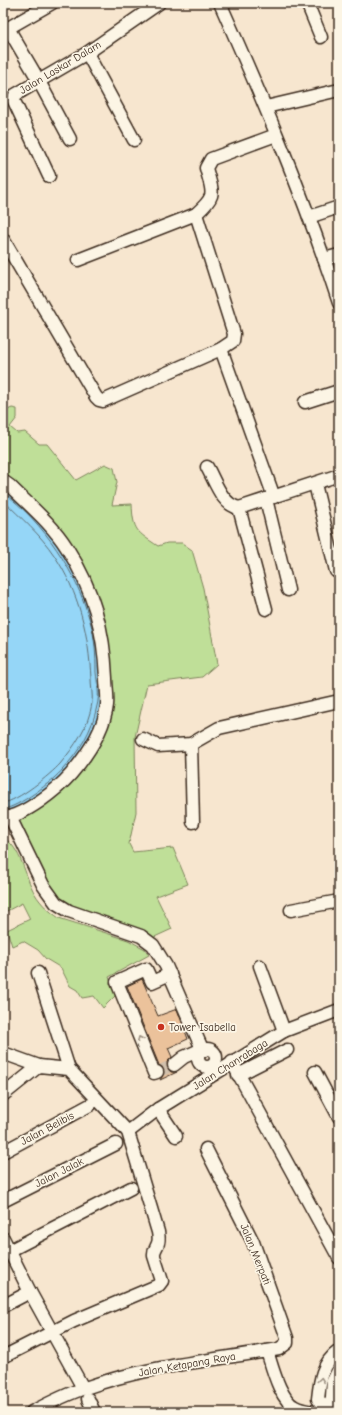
<svg xmlns="http://www.w3.org/2000/svg" width="342" height="1415" font-family="'Comic Neue',sans-serif">
  <style>
    .green { fill: #bfdf98; stroke: #7d845b }
    .water { fill: #95d6f7; stroke: #7191a0 }
    .lines { fill: none; stroke-linecap: round; stroke-linejoin: round }
    .shore { stroke: #5f6f75; stroke-width: 1 }
    .building { fill: #ebc29b; stroke: #3b2a1e }
    .minor-tunnel { stroke: #d1c0ac; stroke-width: 12; stroke-dasharray: 12 6; stroke-linecap: butt }
    .minor-casing { stroke: #3b2a1e; stroke-width: 15 }
    .minor { stroke: #fcf5e5; stroke-width: 12 }
    .oneway { stroke: #9c9082 }
    .poi-dot { fill: #c8321e; stroke: #fcf5e5; stroke-width: 1.5 }
    .labels { text-anchor: middle; stroke-width: 3.5; stroke-linejoin: round; paint-order: stroke }
    .street-label { font-size: 11px; fill: #3b2a1e; stroke: #fcf5e5 }
    .poi-label { font-size: 11px; fill: #3b2a1e; stroke: #fcf5e5; text-anchor: start }
  </style>
  <rect width="100%" height="100%" fill="#f7e6cf"/>
  <filter id="ink" filterUnits="userSpaceOnUse"><feTurbulence type="fractalNoise" baseFrequency=".025" numOctaves="2"/><feDisplacementMap in="SourceGraphic" scale="8" xChannelSelector="R" yChannelSelector="G"/><feConvolveMatrix kernelMatrix="1 2 1 2 8 2 1 2 1" color-interpolation-filters="sRGB"/></filter>
  <g filter="url(#ink)">
    <g class="green">
      <path d="M12,408L17,409V418L10,427L17,433L25,432L39,444H47L76,480L105,464L114,468L117,482L112,505L132,504C133,531 137,532 158,546L167,543H182L192,550L203,588L217,664L202,677L147,684L135,737L136,812L129,844L133,852L173,848L188,884L156,896L172,929L148,940L56,903L10,817L3,412Z"/>
      <path d="M3,837C22,849 24,875 35,894C41,904 49,911 59,918L128,940L145,949L149,955L109,977L116,995L103,1008L94,996L82,998L77,990L70,986L61,968L46,959L38,950L23,941L12,946L7,930L30,919L22,903L3,913Z"/>
    </g>
    <path class="water" d="M3,481L50,524L88,590L107,705L98,733L62,785L3,818Z"/>
    <g class="lines">
      <g class="shore">
        <path d="M3,492C44,523 76,571 90,621C95,637 96,656 96,672C97,683 100,696 97,706C92,731 80,750 63,769C53,781 18,808 3,809"/>
        <path d="M3,500C21,518 40,534 54,555C79,592 89,635 91,679C91,687 93,695 92,703C89,726 74,747 60,764C50,775 18,801 3,803"/>
      </g>
    </g>
    <path class="building" d="M142,979L158,1016L177,1009L188,1039L168,1048L172,1057L167,1062V1067L171,1072H177L160,1080L164,1074V1069L159,1065L127,986Z"/>
    <g class="lines">
      <path class="minor-tunnel" d="M157,1072L174,1065"/>
      <defs>
        <g id="minor">
          <path d="M220,3C264,102 306,201 339,303"/>
          <path d="M307,3L321,37"/>
          <path d="M8,28L35,74L70,139"/>
          <path d="M3,31L52,3"/>
          <path d="M87,53L134,140"/>
          <path d="M266,107L339,90"/>
          <path d="M49,176L14,101L15,95L87,53L159,3"/>
          <path d="M309,217L339,207"/>
          <path d="M3,239L96,397L99,400L103,401L221,349L233,341L234,334L196,214"/>
          <path d="M324,259L339,255"/>
          <path d="M78,260L196,214C217,195 213,194 206,168L211,159L276,135"/>
          <path d="M221,349L274,497"/>
          <path d="M305,402L339,391"/>
          <path d="M207,467C215,481 222,505 239,508"/>
          <path d="M3,481L10,486C30,506 52,524 67,548C93,589 104,630 106,678C106,686 108,697 107,705C104,731 87,755 71,774C57,790 24,816 3,818"/>
          <path d="M315,484L336,571"/>
          <path d="M266,499L288,590"/>
          <path d="M266,609L239,508L339,475"/>
          <path d="M143,739L158,746L191,744L219,728L339,701"/>
          <path d="M191,744L193,822"/>
          <path d="M10,817L43,885L56,903L69,911L141,936L153,945L166,966L203,1051"/>
          <path d="M291,910L339,901"/>
          <path d="M260,966L284,1031"/>
          <path d="M38,973L69,1069"/>
          <circle cx="207" cy="1058" r="9"/>
          <path d="M3,1053L39,1066"/>
          <path d="M232,1062L339,1258"/>
          <path d="M174,1065L184,1057L202,1049"/>
          <path d="M157,1072L154,1073L117,982L146,969L152,982L170,974"/>
          <path d="M315,1072L339,1117"/>
          <path d="M238,1075L287,1050"/>
          <path d="M3,1095L39,1066L69,1069L128,1132L158,1232C161,1248 153,1246 154,1256L162,1281L159,1285L74,1321L3,1357"/>
          <path d="M158,1109L176,1136"/>
          <path d="M128,1132L158,1109L284,1031L339,1010"/>
          <path d="M206,1149L253,1242L287,1338V1343L279,1349L267,1351"/>
          <path d="M3,1152L90,1105"/>
          <path d="M3,1201L116,1144"/>
          <path d="M3,1238L30,1292L83,1388"/>
          <path d="M3,1254L131,1188"/>
          <path d="M3,1306L30,1292"/>
          <path d="M88,1399L94,1412"/>
          <path d="M32,1412C49,1403 67,1394 85,1388C143,1367 206,1361 267,1351C272,1366 280,1400 295,1407C300,1410 308,1411 313,1412"/>
          <path d="M328,1412L318,1399C320,1380 322,1363 339,1351"/>
          <path d="M331,1412L333,1381L339,1369"/>
        </g>
      </defs>
      <use href="#minor" class="minor-casing"/>
      <use href="#minor" class="minor"/>
    </g>
    <defs><path id="oneway-chevron" d="M-2-3.5L2.5 0L-2 3.5" fill="none" stroke-width="1.6" stroke-linecap="round" stroke-linejoin="round"/></defs>
    <g class="oneway">
      <use href="#oneway-chevron" transform="translate(140 1039) rotate(-113)"/>
      <use href="#oneway-chevron" transform="translate(321 1380) rotate(-82)"/>
    </g>
  </g>
  <circle class="poi-dot" cx="161" cy="1027" r="4"/>
  <g class="labels">
    <g class="street-label">
      <text transform="translate(60 67) rotate(-31)" y="4">Jalan Laskar Dalam</text>
      <text transform="translate(230 1064) rotate(-32)" y="4">Jalan Chanrabaga</text>
      <text transform="translate(47 1128) rotate(-28)" y="4">Jalan Belibis</text>
      <text transform="translate(59 1172) rotate(-27)" y="4">Jalan Jalak</text>
      <text transform="translate(256 1254) rotate(68)" y="4">Jalan Merpati</text>
      <text transform="translate(187 1364) rotate(-10)" y="4">Jalan Ketapang Raya</text>
    </g>
    <g class="poi-label">
      <text x="169" y="1031">Tower Isabella</text>
    </g>
  </g>
  <rect width="342" height="1415" fill="none" stroke="#fcf5e5" stroke-width="16"/>
  <rect x="8" y="8" width="326" height="1399" fill="none" stroke="#3b2a1e" stroke-width="1.5" filter="url(#ink)"/>
</svg>
